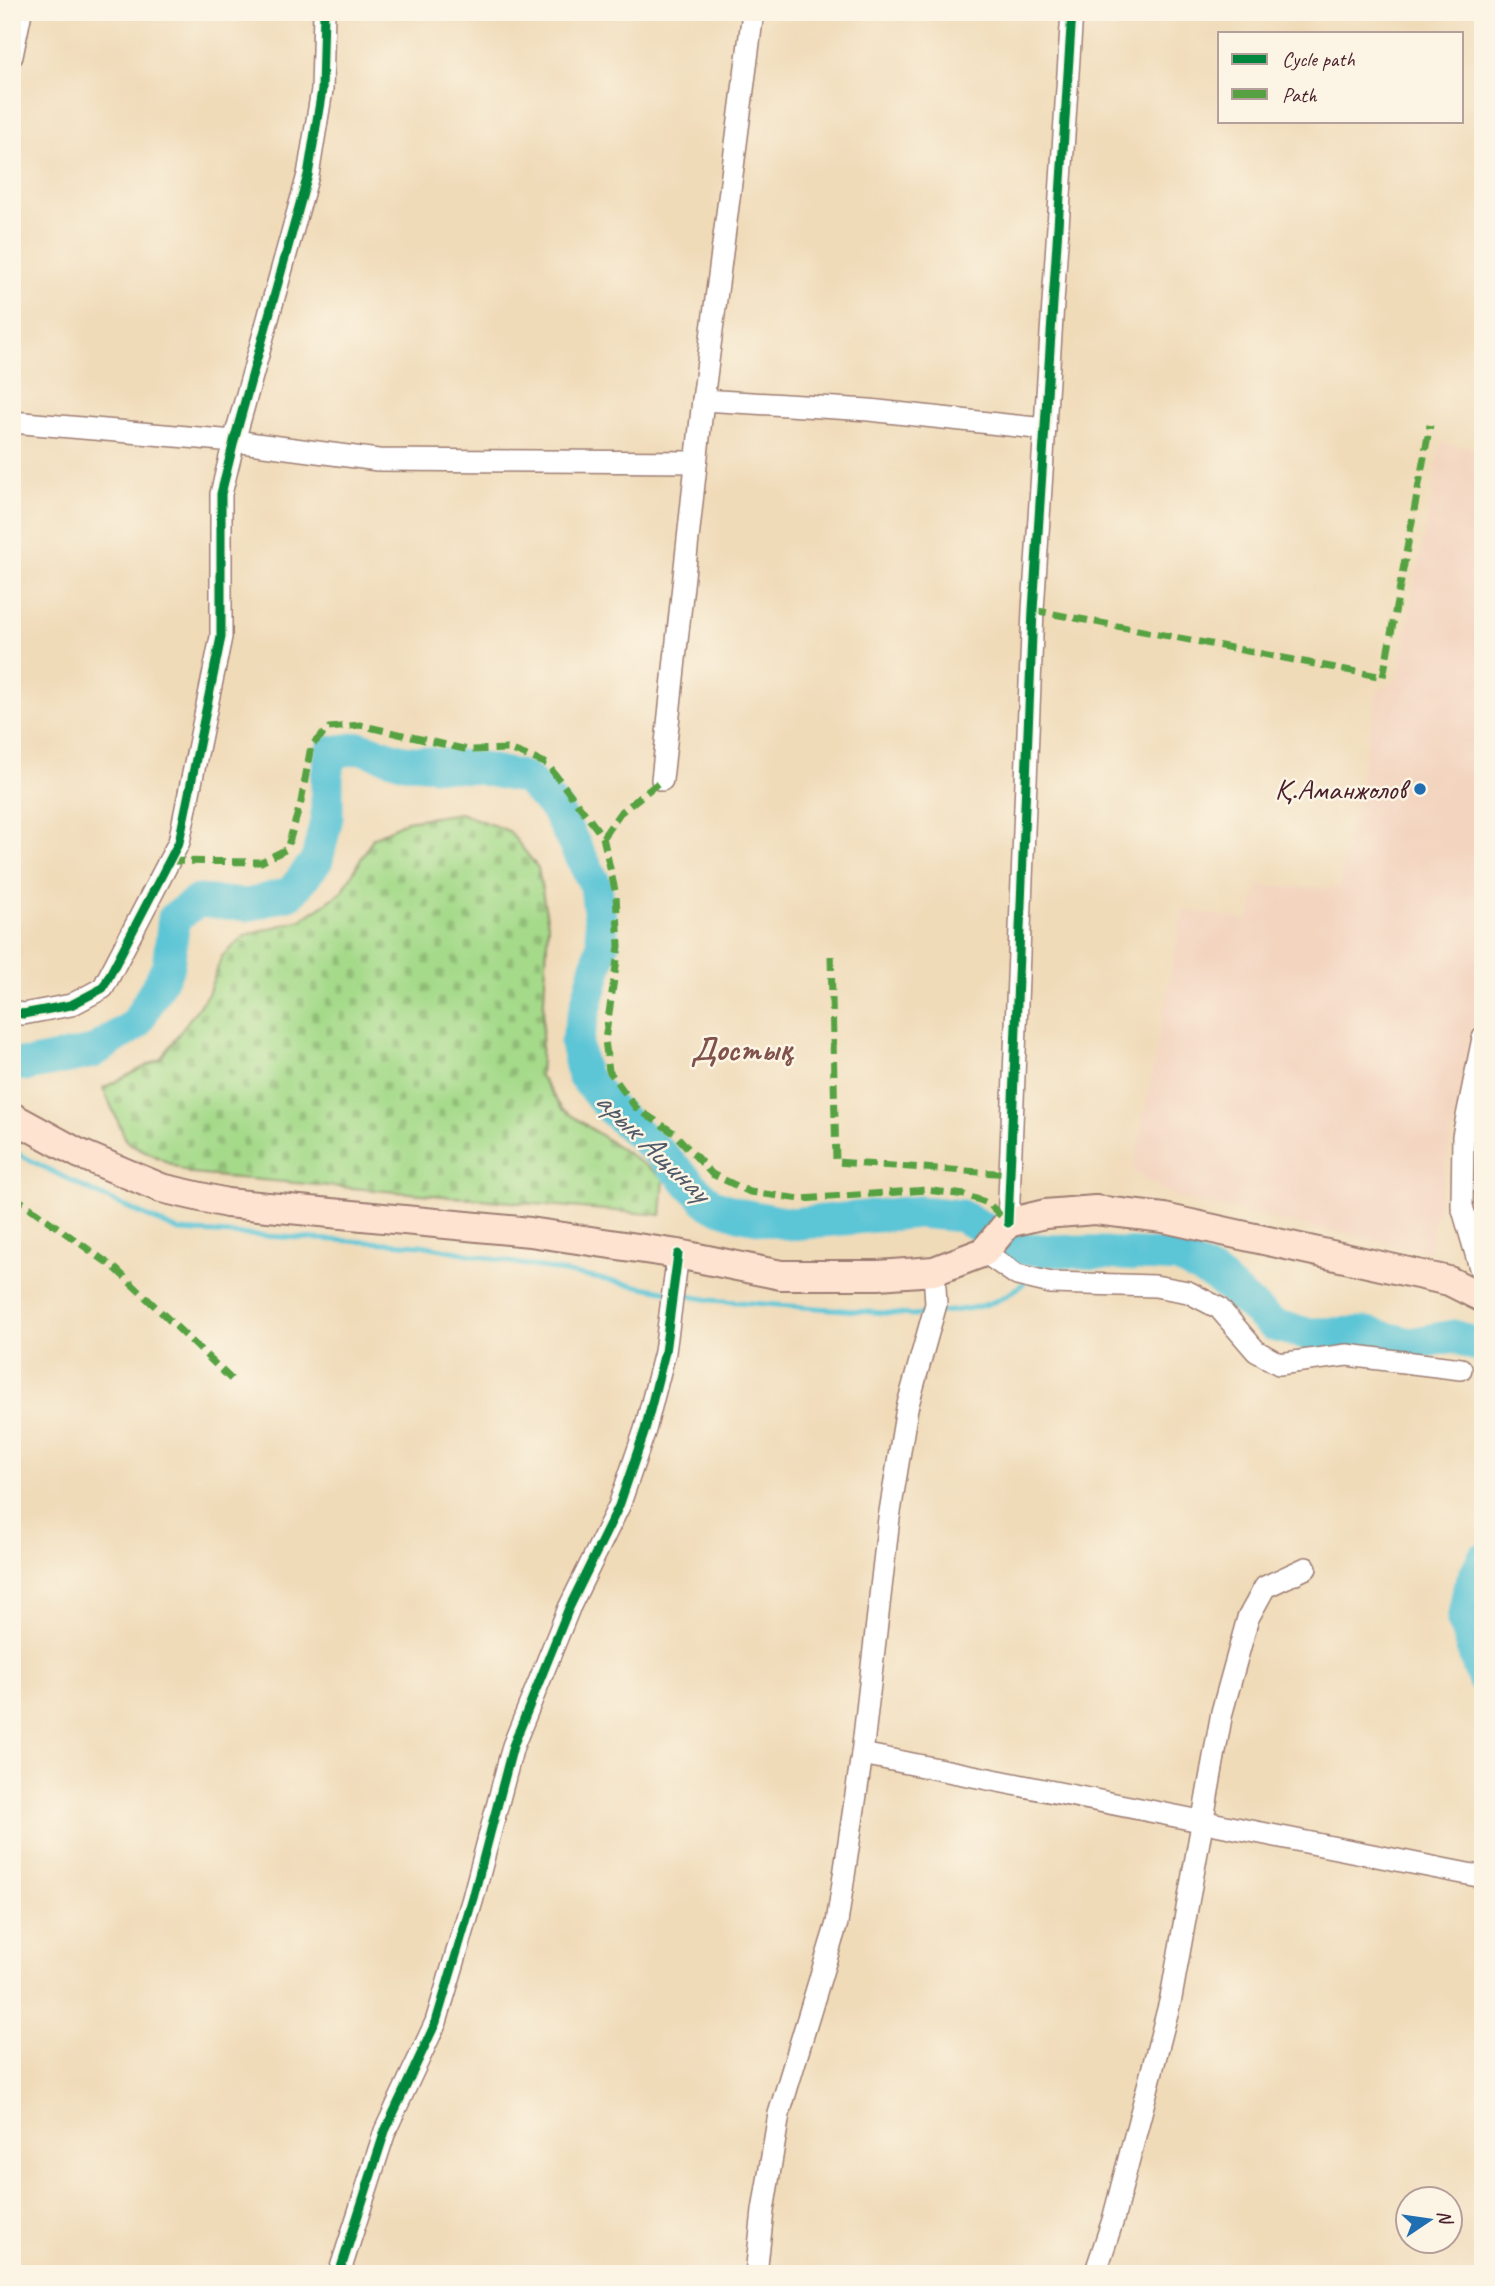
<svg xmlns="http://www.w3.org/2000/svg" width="1495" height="2286" font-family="Caveat,sans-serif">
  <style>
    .built { fill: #f3d4bf }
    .cemetery { fill: url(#cemetery-stones); stroke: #787c5a; stroke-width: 2 }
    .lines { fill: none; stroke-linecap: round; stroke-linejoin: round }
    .stream { stroke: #5bc5d6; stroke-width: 5 }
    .river { stroke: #5bc5d6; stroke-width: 33 }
    .street-casing { stroke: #9d7d72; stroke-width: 24 }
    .secondary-casing { stroke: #9d7d72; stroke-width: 32 }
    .street { stroke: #fff; stroke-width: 21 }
    .secondary { stroke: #fee3d1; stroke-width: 28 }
    .quiet { stroke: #56a243; stroke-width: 7; stroke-dasharray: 14 7; stroke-linecap: butt }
    .cycleway-casing { stroke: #fcf5e5; stroke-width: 13 }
    .cycleway { stroke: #00873e; stroke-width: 9 }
    .poi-dot { fill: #1f6fb2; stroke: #fcf5e5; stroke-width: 2.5 }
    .labels { text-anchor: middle; stroke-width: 5; stroke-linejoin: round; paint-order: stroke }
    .poi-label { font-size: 30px; fill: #4a1f2b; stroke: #fcf5e5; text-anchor: end }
    .water-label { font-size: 32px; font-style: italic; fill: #505967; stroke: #fcf5e5 }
    .quarter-label { font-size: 33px; font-weight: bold; fill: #80524b; stroke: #fcf5e5 }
  </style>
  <defs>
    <pattern id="cemetery-stones" width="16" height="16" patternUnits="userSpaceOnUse" patternTransform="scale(1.75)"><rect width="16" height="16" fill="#a5da8a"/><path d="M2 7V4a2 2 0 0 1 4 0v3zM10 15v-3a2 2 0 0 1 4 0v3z" fill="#90bb77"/></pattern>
  </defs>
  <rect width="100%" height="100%" fill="#fcf5e5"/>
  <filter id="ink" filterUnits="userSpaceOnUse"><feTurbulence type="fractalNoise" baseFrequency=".0143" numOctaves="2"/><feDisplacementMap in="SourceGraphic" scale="14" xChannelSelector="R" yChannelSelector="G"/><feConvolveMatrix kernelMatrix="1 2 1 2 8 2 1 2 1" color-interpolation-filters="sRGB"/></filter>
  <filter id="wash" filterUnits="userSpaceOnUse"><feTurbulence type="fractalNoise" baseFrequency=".00686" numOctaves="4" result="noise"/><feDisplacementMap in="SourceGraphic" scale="28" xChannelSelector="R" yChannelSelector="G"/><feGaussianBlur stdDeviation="1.57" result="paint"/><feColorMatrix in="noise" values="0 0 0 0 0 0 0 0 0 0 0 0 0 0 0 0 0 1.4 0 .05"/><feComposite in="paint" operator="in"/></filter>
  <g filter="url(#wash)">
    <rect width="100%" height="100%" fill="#f0dbb9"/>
    <path class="built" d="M1441,443L1483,449V977L1429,1252L1175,1198L1133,1171L1183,910L1248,920L1259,886L1339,888L1377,691L1397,680Z"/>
    <path class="cemetery" d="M460,813L509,831L538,868L548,924L540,1076L562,1109L664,1178L661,1215L191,1174L127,1142L103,1088L160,1059L208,994L222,956L246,935L301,920L342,892L373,838L407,821Z"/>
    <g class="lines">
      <g class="stream">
        <path d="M12,1151L91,1191L179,1231L421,1245L669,1292"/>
        <path d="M1034,1274L1061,1251"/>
        <path d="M678,1294L711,1300L911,1315L926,1314"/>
        <path d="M940,1312C974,1309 997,1306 1024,1283"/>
      </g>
      <g class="river">
        <path d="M12,1063L28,1065L93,1052L136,1024L168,967L174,918L198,901L248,905L291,893L317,860L327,817V776L331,752L361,748L402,761L478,768L526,778L556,809L596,886L603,943L576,1043L583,1075L609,1107L663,1156L710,1204L742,1215L791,1224L919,1212L961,1216L1023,1249L1178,1257L1217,1277L1273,1325L1307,1334L1367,1333L1410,1344L1454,1336L1483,1348"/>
        <path d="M1483,1559L1469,1588L1463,1621L1483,1679"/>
      </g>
    </g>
  </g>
  <g filter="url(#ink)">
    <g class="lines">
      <defs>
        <g id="street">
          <path d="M12,56L21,12"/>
          <path d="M703,400L869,410L1045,429"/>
          <path d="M12,422L234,441L378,460L696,462"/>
          <path d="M662,780L703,400L753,12"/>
          <path d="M12,1012L23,1014L71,1005L103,988L179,842L221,637V494L234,441L308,175L322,90L324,12"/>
          <path d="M1483,1038L1463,1136L1462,1206L1483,1278"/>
          <path d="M1008,1223L1033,610L1072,12"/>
          <path d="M984,1252L1017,1275L1051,1283L1155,1286L1188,1292L1219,1308L1256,1351L1279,1364L1347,1355L1461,1369"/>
          <path d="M862,1754L1483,1877"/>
          <path d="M339,2274L385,2131L436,2022L473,1898L513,1746L569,1608L619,1506L645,1430L665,1352L678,1254"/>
          <path d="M756,2274L763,2211L779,2114L837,1923L862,1754L889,1518L907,1408L936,1304L934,1271"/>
          <path d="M1095,2274L1113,2220L1171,1998L1222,1712L1248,1618L1265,1587L1306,1568"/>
        </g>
        <path id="secondary" d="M12,1117L78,1153L161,1188L227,1203L530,1232L678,1254L781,1275H878L934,1271L984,1252L1008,1223L1045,1214L1095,1210L1164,1218L1449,1281L1483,1298"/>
      </defs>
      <use href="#street" class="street-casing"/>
      <use href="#secondary" class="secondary-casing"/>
      <use href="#street" class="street"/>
      <use href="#secondary" class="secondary"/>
      <g class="quiet">
        <path d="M1033,610L1383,677L1430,425"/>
        <path d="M603,837L620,813L662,780"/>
        <path d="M169,861L261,862L287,849L301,802L311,746L329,728L360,725L468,750L510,749L547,764L603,837L616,895L619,946L605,1040L609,1071L636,1108L674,1133L712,1174L750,1192L801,1199L926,1190L965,1195L988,1203L1008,1223"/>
        <path d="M831,956L836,1162L1010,1174"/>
        <path d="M12,1195L116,1269L232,1380"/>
      </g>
      <defs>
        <g id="cycleway">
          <path d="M12,1012L23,1014L71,1005L103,988L179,842L221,637V494L234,441L308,175L322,90L324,12"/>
          <path d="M1008,1223L1033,610L1072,12"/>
          <path d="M339,2274L385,2131L436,2022L473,1898L513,1746L569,1608L619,1506L645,1430L665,1352L678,1254"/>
        </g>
      </defs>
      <use href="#cycleway" class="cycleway-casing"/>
      <use href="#cycleway" class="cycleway"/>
    </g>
  </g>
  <circle class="poi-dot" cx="1420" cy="789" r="7"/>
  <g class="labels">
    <g class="poi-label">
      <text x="1406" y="799">Қ.Аманжолов</text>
    </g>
    <g class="water-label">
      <text transform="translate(653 1145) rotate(44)" y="11">арык Ащинау</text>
    </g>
    <g class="quarter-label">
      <text x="742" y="1060">Достық</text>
    </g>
  </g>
  <rect width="1495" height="2286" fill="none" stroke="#fcf5e5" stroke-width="42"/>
  <rect x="1218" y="32" width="245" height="91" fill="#fcf5e5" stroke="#b59f9b" stroke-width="2"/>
  <rect x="1232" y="54" width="35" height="10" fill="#00873e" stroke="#b59f9b" stroke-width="2"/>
  <text x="1282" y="66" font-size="21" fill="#4a1f2b">Cycle path</text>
  <rect x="1232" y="89" width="35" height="10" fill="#56a243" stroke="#b59f9b" stroke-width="2"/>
  <text x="1282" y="102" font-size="21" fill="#4a1f2b">Path</text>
  <g transform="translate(1429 2220) rotate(77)"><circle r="33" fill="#fcf5e5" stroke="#b59f9b" stroke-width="2"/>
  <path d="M0-5L12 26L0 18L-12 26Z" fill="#1f6fb2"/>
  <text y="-10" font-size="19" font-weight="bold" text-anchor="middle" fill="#4a1f2b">N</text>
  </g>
</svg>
